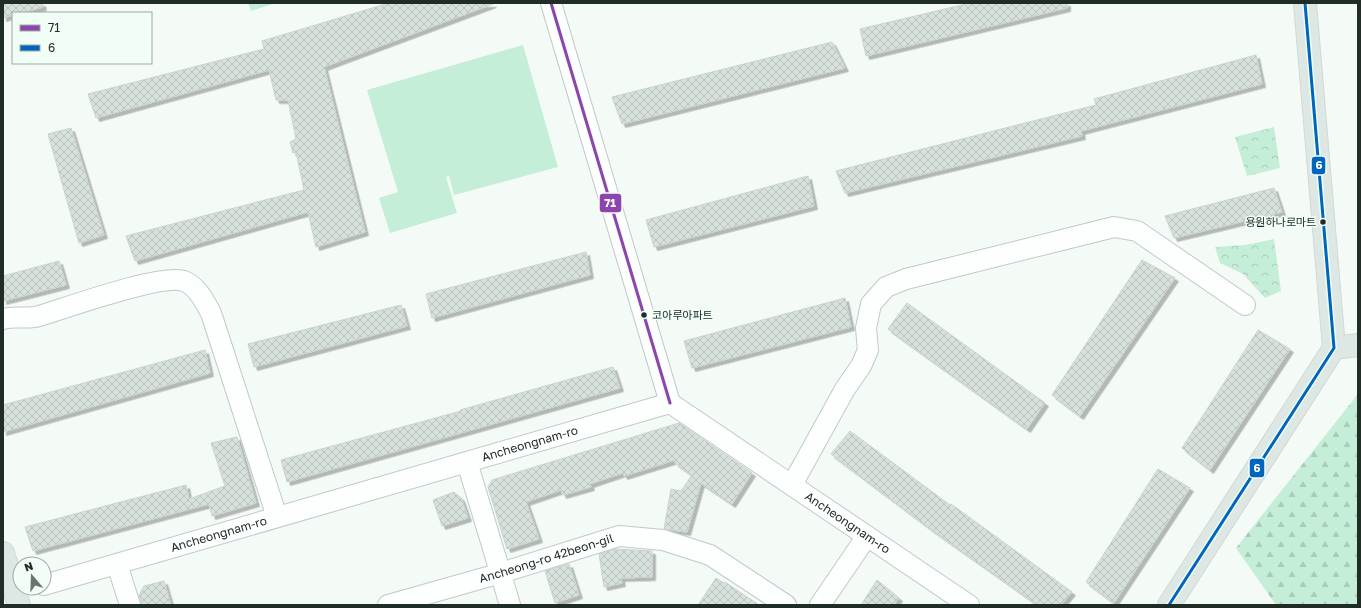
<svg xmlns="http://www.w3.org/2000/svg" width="1361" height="608" font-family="'Golos Text','Noto Sans KR',sans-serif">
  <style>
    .forest { fill: url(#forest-firs) }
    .park { fill: url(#park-crowns) }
    .pitch { fill: #c4eed8 }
    .building { fill: url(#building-cross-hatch); stroke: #cad3ce; filter: url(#shadow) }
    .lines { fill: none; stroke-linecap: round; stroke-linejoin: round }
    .minor-casing { stroke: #c0cac5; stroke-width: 22 }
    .major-casing { stroke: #d3d8d5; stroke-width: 24 }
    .minor { stroke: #fdfefe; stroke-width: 20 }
    .major { stroke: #dde7e3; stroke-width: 22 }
    .bus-1-casing { stroke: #f1fef6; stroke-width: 6 }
    .bus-2-casing { stroke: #f1fef6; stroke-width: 6 }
    .bus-1 { stroke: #8e44ad; stroke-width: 3 }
    .bus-2 { stroke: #0065bd; stroke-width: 3 }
    .bus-dot { fill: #202d26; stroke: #f1fef6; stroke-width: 1.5 }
    .labels { text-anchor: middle; stroke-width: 3; stroke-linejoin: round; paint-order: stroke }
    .bus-label { font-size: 11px; fill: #202d26; stroke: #f1fef6; text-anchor: end }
    .street-label { font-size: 12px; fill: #202d26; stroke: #f1fef6 }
    .line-badge { stroke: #f1fef6; stroke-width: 1.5 }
    .badge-label { font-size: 11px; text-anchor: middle; font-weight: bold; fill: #fff }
  </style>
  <defs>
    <pattern id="forest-firs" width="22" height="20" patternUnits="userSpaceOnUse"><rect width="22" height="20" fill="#c4eed8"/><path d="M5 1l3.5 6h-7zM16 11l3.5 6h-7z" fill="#a8ccb9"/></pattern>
    <pattern id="park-crowns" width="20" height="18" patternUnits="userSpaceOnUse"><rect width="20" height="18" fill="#c4eed8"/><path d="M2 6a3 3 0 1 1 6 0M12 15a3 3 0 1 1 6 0" fill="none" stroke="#a8ccb9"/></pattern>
    <pattern id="building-cross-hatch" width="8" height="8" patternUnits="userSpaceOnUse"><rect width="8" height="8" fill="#d8e2dd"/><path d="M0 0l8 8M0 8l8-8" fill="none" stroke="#b9c2be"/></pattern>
    <filter id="shadow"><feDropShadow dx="3.5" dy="3.5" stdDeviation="0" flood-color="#0004"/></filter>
  </defs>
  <rect width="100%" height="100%" fill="#f4fbf7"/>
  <path class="forest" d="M1358,394V605H1276L1236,548Z"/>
  <g class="park">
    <path d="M1274,127L1280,168L1247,176L1235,137Z"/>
    <path d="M1274,239L1281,291L1265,298L1243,274L1220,263L1215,247L1245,245Z"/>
  </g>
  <g class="pitch">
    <path d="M248,3H276L251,11Z"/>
    <path d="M523,45L558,167L454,195L449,176L446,177L457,213L390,233L379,198L398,192L367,90Z"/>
  </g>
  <g class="building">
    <path d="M3,3H42L43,7L21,13H13V15L3,18Z"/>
    <path d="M389,3L493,4L324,67L365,232L316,247L308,212L135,261L126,236L304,190L296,152L293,153L290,142L296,139L288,100H276L269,70L96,118L88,94L264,49L262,41Z"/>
    <path d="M970,3H1067V8L866,56L860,29Z"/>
    <path d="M832,42L845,68L622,124L612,97Z"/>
    <path d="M1256,55L1262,84L1081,131L1082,136L845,193L836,171L1096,105L1094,99Z"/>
    <path d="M71,128L104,235L79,243L48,134Z"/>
    <path d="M808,176L814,206L654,247L646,220Z"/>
    <path d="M1274,188L1282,212L1174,238L1165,216Z"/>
    <path d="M586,252L590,275L432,318L426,294Z"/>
    <path d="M1142,260L1175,278L1080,416L1052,395Z"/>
    <path d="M59,261L66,285L3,301V276Z"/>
    <path d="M845,298L851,327L692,368L684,341Z"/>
    <path d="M907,303L1045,403L1027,429L888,329Z"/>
    <path d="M401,305L407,326L254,367L248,344Z"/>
    <path d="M1258,330L1290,349L1210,470L1182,448Z"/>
    <path d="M205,350L210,373L3,432V405Z"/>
    <path d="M613,367L620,388L287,482L281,460L461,411L460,410Z"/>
    <path d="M679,423L752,473L732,504L701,483L687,532L664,529L671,489L681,491L692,475L675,463V460L624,476L623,473L590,484L591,487L563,495L561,490L526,502L539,539L507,549L488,487L492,480Z"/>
    <path d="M850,431L950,505L951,504L1072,592L1061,605H1038L932,530L831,454Z"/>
    <path d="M237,437L256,503L212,516L209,504L33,551L25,527L186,485L189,499L225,486L211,443Z"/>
    <path d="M1158,469L1190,488L1114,603L1086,582Z"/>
    <path d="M454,492L461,498L468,518L442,526L433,500Z"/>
    <path d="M615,549L652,551V577L621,578L622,583L604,587L599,554Z"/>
    <path d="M569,564L579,595L555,603L545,571Z"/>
    <path d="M716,578L724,583L725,582L759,605H698Z"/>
    <path d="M877,580L899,598L894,605H861Z"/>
    <path d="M164,581L171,605H142L139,595L144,586Z"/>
  </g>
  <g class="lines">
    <defs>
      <g id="minor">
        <path d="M551,3L670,403"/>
        <path d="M3,319C15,315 27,320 39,316C66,308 162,273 184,281C197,286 205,302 211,313L277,517"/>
        <path d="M467,462L510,605"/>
        <path d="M792,485L845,389L861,366L868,350L866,328L871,304L886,287L906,279L1114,227L1137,231L1245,305"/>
        <path d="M117,564L130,605"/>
        <path id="s1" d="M44,585L670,403L969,605"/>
        <path id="s2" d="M388,605L501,573L619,536L663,540L710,555L786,605"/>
        <path d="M820,605L867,536"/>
      </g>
      <g id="major">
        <path d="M1334,348L1358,345"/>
        <path d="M3,553L19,605"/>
        <path d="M1169,605L1334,348L1305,3"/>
      </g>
    </defs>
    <use href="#minor" class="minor-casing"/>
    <use href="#major" class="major-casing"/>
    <use href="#minor" class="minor"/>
    <use href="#major" class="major"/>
    <defs>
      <path id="bus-1" d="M551,3L670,403"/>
      <path id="bus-2" d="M1169,605L1334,348L1305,3"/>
    </defs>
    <use href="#bus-1" class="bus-1-casing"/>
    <use href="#bus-2" class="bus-2-casing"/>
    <use href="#bus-1" class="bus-1"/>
    <use href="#bus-2" class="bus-2"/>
  </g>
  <g class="bus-dot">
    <circle cx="1323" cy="222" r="3.5"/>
    <circle cx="644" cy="315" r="3.5"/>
  </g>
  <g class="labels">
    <g class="bus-label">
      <text x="1316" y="226">용원하나로마트</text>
      <text x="652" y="319" text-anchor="start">코아루아파트</text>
    </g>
    <g class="street-label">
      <text dy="4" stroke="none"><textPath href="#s1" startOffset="506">Ancheongnam-ro</textPath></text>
      <text dy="4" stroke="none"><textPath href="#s1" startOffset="866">Ancheongnam-ro</textPath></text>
      <text dy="4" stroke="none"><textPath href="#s1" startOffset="182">Ancheongnam-ro</textPath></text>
      <text dy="4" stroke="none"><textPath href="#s2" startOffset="165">Ancheong-ro 42beon-gil</textPath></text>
    </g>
  </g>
  <g class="line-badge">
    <rect x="1311" y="156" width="15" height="19" rx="4" fill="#0065bd"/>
    <rect x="599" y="193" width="23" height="20" rx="4" fill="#8e44ad"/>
    <rect x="1249" y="458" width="16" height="20" rx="4" fill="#0065bd"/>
  </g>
  <g class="badge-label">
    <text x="1319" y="169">6</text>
    <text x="610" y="207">71</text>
    <text x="1257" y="472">6</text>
  </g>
  <rect width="1361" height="608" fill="none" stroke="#202d26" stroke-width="8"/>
  <rect x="12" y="12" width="140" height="52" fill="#f1fef6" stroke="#9daaa3"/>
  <rect x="20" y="25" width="20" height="6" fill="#8e44ad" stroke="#9daaa3"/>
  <text x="48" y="32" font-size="12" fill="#202d26">71</text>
  <rect x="20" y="45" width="20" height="6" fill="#0065bd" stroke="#9daaa3"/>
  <text x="48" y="52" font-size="12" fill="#202d26">6</text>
  <g transform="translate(32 576) rotate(341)"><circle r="19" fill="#f1fef6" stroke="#9daaa3"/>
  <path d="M0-3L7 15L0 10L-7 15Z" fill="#6a756f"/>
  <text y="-6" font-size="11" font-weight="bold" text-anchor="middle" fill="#202d26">N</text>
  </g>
</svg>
